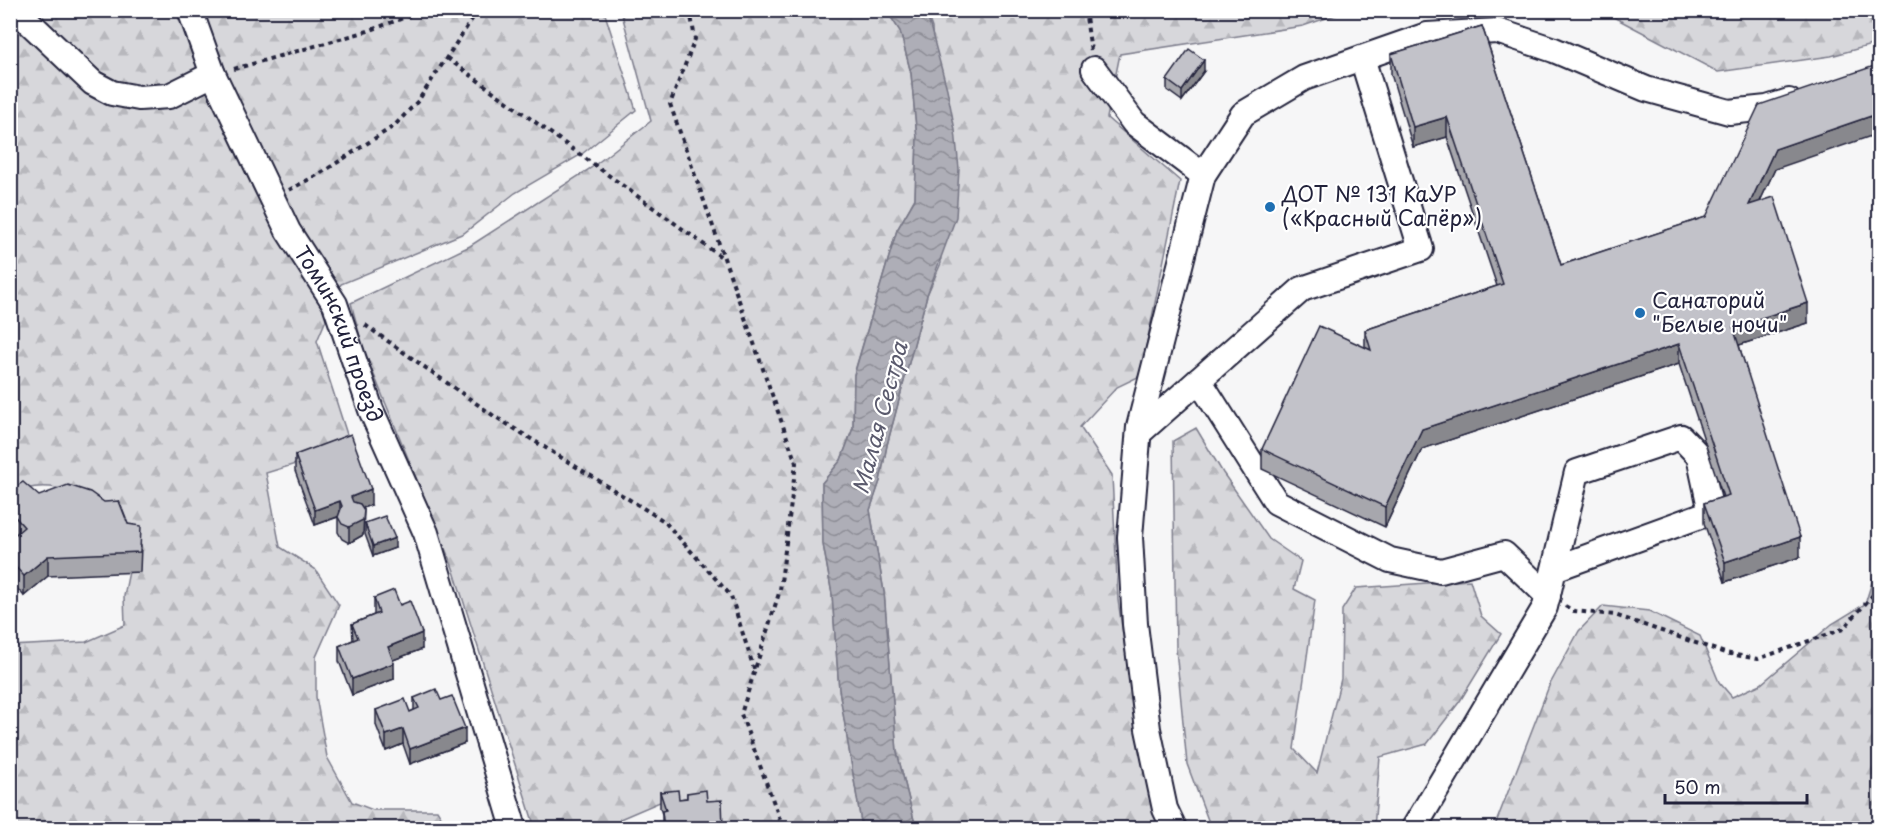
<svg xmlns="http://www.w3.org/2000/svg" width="1890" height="839" font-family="'Playpen Sans',sans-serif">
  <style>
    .forest { fill: url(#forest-firs); stroke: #7c7c8b; stroke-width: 1.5 }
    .water { fill: url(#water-waves); stroke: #767685; stroke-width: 1.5 }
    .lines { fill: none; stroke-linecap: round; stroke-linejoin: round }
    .minor-casing { stroke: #22223b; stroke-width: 28 }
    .path { stroke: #22223b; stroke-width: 4; stroke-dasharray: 4.5 4.5; stroke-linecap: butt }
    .minor { stroke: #fff; stroke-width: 24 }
    .wall { fill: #a7a7ad; stroke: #22223b; stroke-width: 1.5 }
    .shaded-wall { fill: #88888d; stroke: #22223b; stroke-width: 1.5 }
    .building { fill: #c2c2c9; stroke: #22223b; stroke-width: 1.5 }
    .poi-dot { fill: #1f6fb2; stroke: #fff; stroke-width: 2 }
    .labels { text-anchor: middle; stroke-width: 4.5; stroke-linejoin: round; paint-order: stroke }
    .poi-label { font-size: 21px; fill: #22223b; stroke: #fff; text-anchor: start }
    .street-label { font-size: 21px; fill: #22223b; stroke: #fff }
    .water-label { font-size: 22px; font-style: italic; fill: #5a5a6d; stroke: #fff }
  </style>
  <defs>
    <pattern id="forest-firs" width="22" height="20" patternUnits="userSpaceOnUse" patternTransform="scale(1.5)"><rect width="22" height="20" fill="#d7d7db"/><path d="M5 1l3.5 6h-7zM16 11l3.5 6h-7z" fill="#b8b8bd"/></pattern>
    <pattern id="water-waves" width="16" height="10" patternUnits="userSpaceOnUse" patternTransform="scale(1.5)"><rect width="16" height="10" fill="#aeaeb7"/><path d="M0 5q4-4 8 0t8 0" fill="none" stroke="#8d8d96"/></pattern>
  </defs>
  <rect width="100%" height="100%" fill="#f6f6f7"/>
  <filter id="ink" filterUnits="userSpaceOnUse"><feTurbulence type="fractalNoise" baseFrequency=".0167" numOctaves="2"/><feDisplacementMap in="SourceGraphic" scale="12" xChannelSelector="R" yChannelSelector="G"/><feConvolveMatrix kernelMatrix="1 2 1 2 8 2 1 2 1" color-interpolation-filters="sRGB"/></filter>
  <g filter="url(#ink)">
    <g class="forest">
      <path d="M11,11H604L636,110L582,154L515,193L464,233L341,284L317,341L351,447L266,473L280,547L315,569L339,605L316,657V697L327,757L352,802L373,810H437L448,828H11V646L86,642L125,625L124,596L132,557C123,543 114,521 102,510C77,488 40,479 11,495Z"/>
      <path d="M621,11H887L900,31L911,73L917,138L915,199L897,230L854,374L853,428L841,460L822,483L823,544L832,594L839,689L862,828H718L669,798L620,819L621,828H535L453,568L363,348L351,303L470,246L591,168L651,121Z"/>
      <path d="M926,11H1347L1303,26L1120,54L1107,118L1180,181L1140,376L1117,387L1080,427L1112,475L1118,600L1137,731L1165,828H916L897,752L884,592L870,510L880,481L887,445L927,295L941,263L932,28Z"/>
      <path d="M1602,11H1879V43L1831,56L1718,72Z"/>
      <path d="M1196,428L1223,473L1269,539L1301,561L1294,589L1315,600L1294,749L1317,773L1341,679L1342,610L1356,588L1470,580L1481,616L1501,634L1460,701L1427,744L1380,757L1374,828H1211L1187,764L1176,649L1173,441Z"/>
      <path d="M1879,560V828H1494L1549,686L1579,631L1603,606L1649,611L1700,636L1719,682L1732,697L1761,684L1832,624L1865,604Z"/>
    </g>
    <path class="water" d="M887,11H926L947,89L955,130L959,169L956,217L927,295L887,445L880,481L870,510L884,592L897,752L916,828H862L839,689L832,594L823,544L822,483L841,460L853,428L854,375L897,230L915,199L917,138L911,73L900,31Z"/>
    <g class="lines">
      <defs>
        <g id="minor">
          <path d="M16,10L93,83L112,93L139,98L169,96L213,74"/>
          <path id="s1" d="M190,10L213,74L288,231L335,304L371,410L426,533L514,828"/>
          <path d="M1094,69L1134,123L1203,175"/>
          <path d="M1199,380L1276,502L1390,560L1441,571L1504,554L1548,596"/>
          <path d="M1139,433L1302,289L1421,249L1362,58"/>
          <path d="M1174,828L1165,809L1148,729L1135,624L1130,537L1139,427L1203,175L1243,114L1304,78L1427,35L1497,31L1554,50L1646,89L1729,112L1767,108L1789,101"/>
          <path d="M1414,828L1545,607L1577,472L1681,437L1699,456L1711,512L1554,569"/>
        </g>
      </defs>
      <use href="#minor" class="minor-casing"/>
      <g class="path">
        <path d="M690,10L695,39L670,104L796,463L780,590L741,714L783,828"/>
        <path d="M1085,10L1091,51"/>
        <path d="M447,58L724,259"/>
        <path d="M234,69L368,31L425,10"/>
        <path d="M289,190L321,173L394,126L418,101L478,10"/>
        <path d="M365,325L494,416L664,521L731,596L754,669"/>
        <path d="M1565,606L1574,611L1615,615L1725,653L1758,659L1843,629L1880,587"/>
      </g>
      <use href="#minor" class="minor"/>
    </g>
    <g class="wall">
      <path d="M1482,26L1561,265L1706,217L1775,169L1760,201L1808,323L1739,345L1800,557L1725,582L1704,523V503L1723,497L1679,364L1422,449L1385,527L1262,469V449L1365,347V330L1497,286L1447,137L1413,147L1391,74V54Z"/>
      <path d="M1204,71L1182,101L1167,90V80Z"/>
      <path d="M295,455L371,505L362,508L363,535L349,543L342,539L338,532V517L315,525L295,471Z"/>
      <path d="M10,491L39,496L128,524L141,546L140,572L48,576L24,596L10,581V539L14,535L10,531Z"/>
      <path d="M365,523L395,548L373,556L365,534Z"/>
      <path d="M374,598L400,605L422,649L393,660L394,679L352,695L339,661V646L353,640L352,624L374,615Z"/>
      <path d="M414,698L441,700L465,743L410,764L403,744L386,751L376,725V710L410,712L414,710Z"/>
      <path d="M660,792L679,799L687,798V793L707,801L723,828H662V814L660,808Z"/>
    </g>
    <g class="shaded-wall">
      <path d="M1204,60V71L1182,101V91Z"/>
      <path d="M1880,113V133L1775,169L1749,225V205L1775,149Z"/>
      <path d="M1447,117V137L1413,147V127Z"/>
      <path d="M1808,303V323L1733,347V327Z"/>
      <path d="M1679,344V364L1422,449L1385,527V507L1422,429Z"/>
      <path d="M371,489V505L351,512V497Z"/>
      <path d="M340,501V516L315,525V510Z"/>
      <path d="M364,510L363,535L349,543V527Z"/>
      <path d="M1800,537V557L1725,582V562Z"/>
      <path d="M395,538V548L373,556V546Z"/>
      <path d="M48,556V576L24,596V576Z"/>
      <path d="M422,633V649L388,662V647Z"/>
      <path d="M394,663V679L352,695V679Z"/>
      <path d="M465,728V743L410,764V749Z"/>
      <path d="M403,729V744L386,751V735Z"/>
    </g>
    <g class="building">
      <path d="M1482,26L1561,265L1706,217L1759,105L1880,64V113L1775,149L1749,205L1774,197L1808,303L1733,327L1800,537L1725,562L1704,503L1729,495L1679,344L1422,429L1385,507L1262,449L1319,326L1371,350L1365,330L1503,284L1447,117L1413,127L1391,54Z"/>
      <path d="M1189,49L1204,60L1182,91L1167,80Z"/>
      <path d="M351,434L371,489L351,497L353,502L360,504L364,510L363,520L349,527L342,524L338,517L342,506L340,501L315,510L295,455Z"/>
      <path d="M23,482L39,496L68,485L90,492L104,502L119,501L128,524L141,526L140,552L48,556L24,576L10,561V539L24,527L10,511V491Z"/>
      <path d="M385,516L395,538L373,546L365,523Z"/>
      <path d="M394,590L400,605L410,601L422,633L388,647L394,663L352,679L339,646L358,638L352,624L379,613L374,598Z"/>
      <path d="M436,689L441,700L452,696L465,728L410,749L403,729L386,735L376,710L405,699L410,712L419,708L414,698Z"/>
      <path d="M678,790L679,799L687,798V793L706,790L707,801L722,800L723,828H664L662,811L666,810L660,792Z"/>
    </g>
  </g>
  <g class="poi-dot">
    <circle cx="1270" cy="207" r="6"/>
    <circle cx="1640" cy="313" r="6"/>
  </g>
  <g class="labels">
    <g class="poi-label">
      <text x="1282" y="202">ДОТ № 131 КаУР<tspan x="1282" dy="24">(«Красный Сапёр»)</tspan></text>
      <text x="1652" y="308">Санаторий<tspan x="1652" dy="24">"Белые ночи"</tspan></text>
    </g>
    <g class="street-label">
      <text dy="7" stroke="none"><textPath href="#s1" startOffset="358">Томинский проезд</textPath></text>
    </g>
    <g class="water-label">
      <text transform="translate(880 418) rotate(-75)" y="8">Малая Сестра</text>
    </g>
  </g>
  <rect width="1890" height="839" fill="none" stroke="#fff" stroke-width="36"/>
  <rect x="18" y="18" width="1854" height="803" fill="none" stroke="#22223b" stroke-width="2" filter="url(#ink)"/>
  <path d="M1665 794v9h142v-9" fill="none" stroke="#22223b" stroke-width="3"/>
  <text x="1674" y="794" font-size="18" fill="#22223b" stroke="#ffffff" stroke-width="4.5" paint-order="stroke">50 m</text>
</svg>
